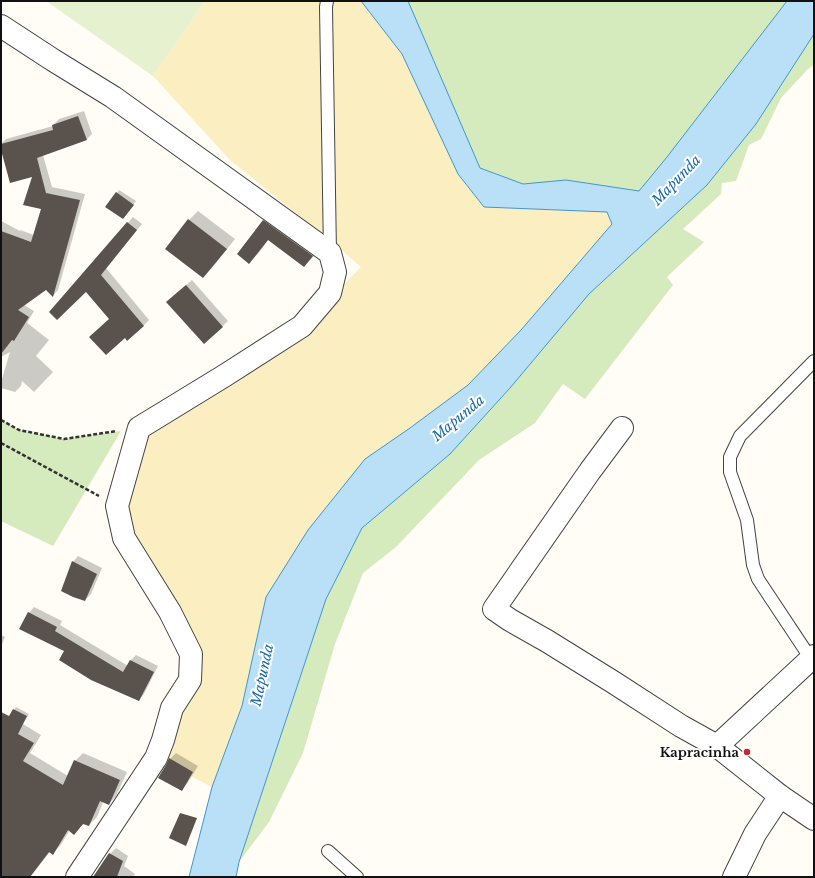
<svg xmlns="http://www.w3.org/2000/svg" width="815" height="878" font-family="'Libre Baskerville',serif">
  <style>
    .green { fill: #d5ebbd }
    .sand { fill: #fbeec1 }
    .pitch { fill: #e6f2cf }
    .water { fill: #b9e0f7; stroke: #3f96cf }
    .shadow { fill: #0003 }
    .building { fill: #5a524d }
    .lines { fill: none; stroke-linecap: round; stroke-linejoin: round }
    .service-casing { stroke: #444; stroke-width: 14 }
    .minor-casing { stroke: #444; stroke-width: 24 }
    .path { stroke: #333; stroke-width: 2.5; stroke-dasharray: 4 2; stroke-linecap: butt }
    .service { stroke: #fff; stroke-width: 12 }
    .minor { stroke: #fff; stroke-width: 22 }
    .poi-dot { fill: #c4262e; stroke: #fff; stroke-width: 1.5 }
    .labels { text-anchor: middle; stroke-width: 4; stroke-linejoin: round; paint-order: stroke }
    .poi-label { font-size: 13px; font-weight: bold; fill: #111; stroke: #fff; text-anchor: end }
    .water-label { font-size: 14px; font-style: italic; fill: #1768a6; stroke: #fff }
  </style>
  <rect width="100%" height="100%" fill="#fffdf5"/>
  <g class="green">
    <path d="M408,1H787L667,157L639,191L566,180L523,184L480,168Z"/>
    <path d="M814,34V65L808,69L781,98L761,139L749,145L736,181L722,183L721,194L683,229L704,242L667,277L673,285L585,399L563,384L535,423L479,460L396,547L363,573L335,644L303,753L269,822L239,862L326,599L362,528L450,454L510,388L589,294L707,185L756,124Z"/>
    <path d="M1,420L19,430L64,439L121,431L53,546L1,521Z"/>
  </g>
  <path class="sand" d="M205,1H361L402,54L458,174L484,207L607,212L612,224L521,330L468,385L410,428L365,459L242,706L212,787L156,758L190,680L117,506L139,428L302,326L361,267L340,249L230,160L153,76Z"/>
  <path class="pitch" d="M46,1H205L153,76Z"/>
  <path class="water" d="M361,1H408L480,168L523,184L566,180L639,191L667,157L787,1H814V34L756,124L707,185L589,294L510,388L450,454L362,528L326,599L239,862L236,877H189L212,787L242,706L266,597L308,530L365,459L410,428L468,385L521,330L612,224L607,212L484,207L458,174L402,54Z"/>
  <g class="shadow">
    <path d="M84,111L92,134L86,140L43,155L52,187L85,194L58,290L53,296L46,289L24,305L34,311L27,323L49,340L36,356L53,372L34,392L22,381L21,386L15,392L1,388V382L10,352L1,357V221L20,231V230L34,235L42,208L34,176L1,147V144L6,139L53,126V125L59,119Z"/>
    <path d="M119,190L136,201L125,216L117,193Z"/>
    <path d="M198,211L235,239L212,268L203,277L167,249L189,220Z"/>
    <path d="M272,212L321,247L313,257L304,266L269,239L258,254L249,262L264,221Z"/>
    <path d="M133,217L142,224L106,268L149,320L143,326L110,319L86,290L50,312Z"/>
    <path d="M192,280L228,321L204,343L173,296Z"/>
    <path d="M78,556L102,568L91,594L85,600L73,562Z"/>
    <path d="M34,607L62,621L60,625L128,666L131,660L136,655L158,666L144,694L139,700L66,651L29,613Z"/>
    <path d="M1,635L5,637L1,646Z"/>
    <path d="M16,707L29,714L23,724L41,735L30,753L68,776L75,761L83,753L127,772L116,796L109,804L103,802L97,817L89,825L84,823L74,834L70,830L60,846L52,853L50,852L30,877H1V744L14,710Z"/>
    <path d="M176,753L198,766L187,784L181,790L170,759Z"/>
    <path d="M116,848L128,856L124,866L135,874L133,877H95L110,854Z"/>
  </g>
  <g class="building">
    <path d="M78,116L87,140L37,158L46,193L80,200L53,297L46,290L18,310L29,317L14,341L12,340L1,354V231L31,242L41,209L23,205L32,177L10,183L1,150V144L53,130L52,125Z"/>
    <path d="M116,192L134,205L123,219L105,207Z"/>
    <path d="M188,219L227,249L203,278L165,249Z"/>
    <path d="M263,220L313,256L304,267L268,240L249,264L237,254Z"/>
    <path d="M127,222L137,230L101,275L144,326L127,341L125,338L106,355L89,337L109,319L86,292L57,320L49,312Z"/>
    <path d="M186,285L223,327L204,344L166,302Z"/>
    <path d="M72,561L97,574L85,601L73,597L61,591Z"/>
    <path d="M28,612L57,627L55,631L123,672L130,660L154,672L139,701L91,680L59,660L64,651L19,629Z"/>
    <path d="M13,709L27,716L18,734L34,743L23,761L63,785L74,760L120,780L109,805L100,801L89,826L83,824L74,835L68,830L53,855L49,852L30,877H1V712L9,716Z"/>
    <path d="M169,758L193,772L182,791L158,778L166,765Z"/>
    <path d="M180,813L197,818L186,846L169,838Z"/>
    <path d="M109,853L123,861L117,877H93Z"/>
  </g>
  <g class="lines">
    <defs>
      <g id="service">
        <path d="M327,1L326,7L330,253"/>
        <path d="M811,659L758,579L753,565L747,520L730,472V457L740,436L814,361"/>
        <path d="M328,851L357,877"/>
      </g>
      <g id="minor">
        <path d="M1,26L53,60L113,97L330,253L335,272L330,293L302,326L224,376L139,428L117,506L124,538L170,612L191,654L190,680L172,708L163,740L156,758L77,877"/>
        <path d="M622,428L590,471L494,609L510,620L547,641L613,682L681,726L717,746L780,796L814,819"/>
        <path d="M717,746L814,656"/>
        <path d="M734,877L755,834L780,796"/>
      </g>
    </defs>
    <use href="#service" class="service-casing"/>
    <use href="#minor" class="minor-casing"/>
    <g class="path">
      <path d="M1,420L19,430L64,439L117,431"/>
      <path d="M1,443L99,496"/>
    </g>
    <use href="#service" class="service"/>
    <use href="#minor" class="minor"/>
  </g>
  <circle class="poi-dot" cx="747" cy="752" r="4"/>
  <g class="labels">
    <g class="poi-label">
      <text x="739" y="757">Kapracinha</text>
    </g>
    <g class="water-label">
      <text transform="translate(676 180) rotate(-46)" y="5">Mapunda</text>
      <text transform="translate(458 418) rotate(-40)" y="5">Mapunda</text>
      <text transform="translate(262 675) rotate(-78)" y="5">Mapunda</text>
    </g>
  </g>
  <rect width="815" height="878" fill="none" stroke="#111111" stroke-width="4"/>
</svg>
